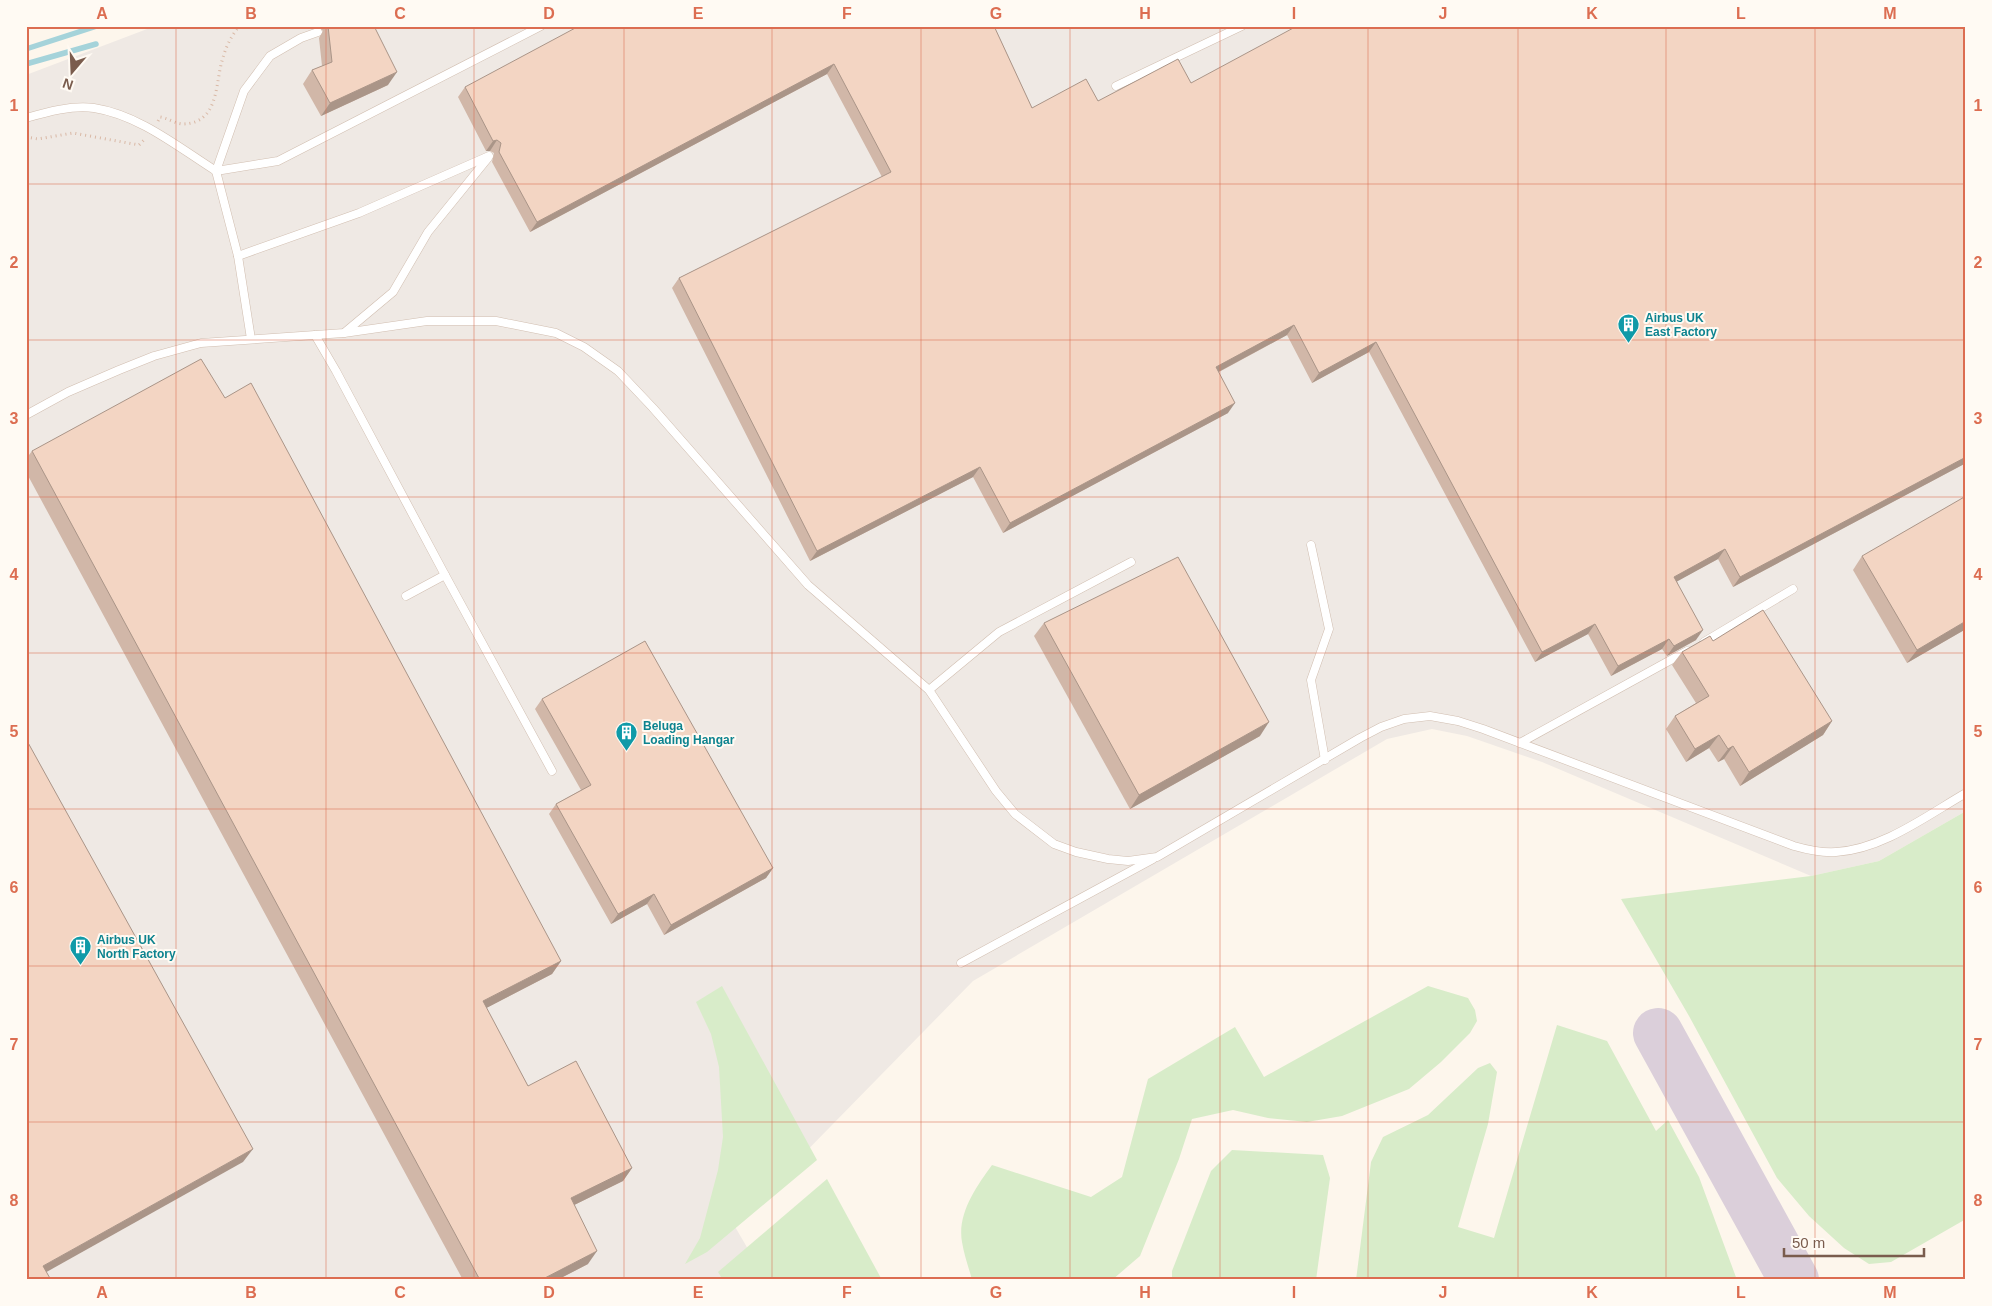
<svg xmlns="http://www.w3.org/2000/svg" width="1992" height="1306" font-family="Arial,sans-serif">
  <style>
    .industrial { fill: #efe9e4 }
    .green { fill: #d8ecc9 }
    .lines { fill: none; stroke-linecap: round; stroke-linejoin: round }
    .stream { stroke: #a5d3da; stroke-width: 5.5 }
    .taxiway { stroke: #dbcfda; stroke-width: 50 }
    .service-casing { stroke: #d1beb0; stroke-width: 9 }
    .path { stroke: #d9b8a5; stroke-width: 3; stroke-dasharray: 1 4; stroke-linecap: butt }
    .service { stroke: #fff; stroke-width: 8 }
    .wall { fill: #d1b7a8 }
    .shaded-wall { fill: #aa9588 }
    .building { fill: #f3d5c3; stroke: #aa9588 }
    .grid { fill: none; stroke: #dc6d51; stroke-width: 1; stroke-opacity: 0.55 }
    .labels { text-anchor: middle; stroke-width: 4; stroke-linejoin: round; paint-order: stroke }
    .culture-label { font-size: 12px; font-weight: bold; fill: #0d838f; stroke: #fffaf3; text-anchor: start }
    .neatline { fill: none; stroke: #dc6d51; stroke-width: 2 }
    .grid-label { font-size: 16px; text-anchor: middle; font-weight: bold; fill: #dc6d51 }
  </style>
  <rect width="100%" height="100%" fill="#fdf6ec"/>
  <path class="industrial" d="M155,26H1966V811L1879,861L1811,876L1542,762L1467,736L1432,729L1387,739L973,981L734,1225L766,1280H26V75Z"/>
  <g class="green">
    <path d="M1966,811V1219L1891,1262L1869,1264L1844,1248L1809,1216L1777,1178L1689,1016L1621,899L1811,876L1879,861Z"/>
    <path d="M722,986L817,1160L707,1252L685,1264L700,1238L718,1170L723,1137L719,1067L711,1034L696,1002Z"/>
    <path d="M1428,986L1468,998L1475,1010L1477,1021L1470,1033L1441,1062L1409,1089L1342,1116L1307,1122L1268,1118L1233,1110L1192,1119L1179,1159L1140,1256L1112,1280H972C969,1268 964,1255 962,1242C957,1214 976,1187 992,1165L1091,1197L1122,1177L1148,1079L1235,1027L1264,1077Z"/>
    <path d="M1557,1025L1607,1041L1656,1131L1668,1120L1699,1177L1737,1280H1356L1371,1162L1383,1137L1428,1115L1478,1068L1490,1063L1497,1072L1488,1124L1458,1227L1494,1238Z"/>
    <path d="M1232,1150L1323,1155L1330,1178L1316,1280H1172V1271L1211,1171Z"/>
    <path d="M827,1179L882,1280H723L718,1272Z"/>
  </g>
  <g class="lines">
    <g class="stream">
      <path d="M26,49L97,26"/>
      <path d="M26,64L96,44"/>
    </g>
    <path class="taxiway" d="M1658,1033L1794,1280"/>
    <defs>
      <g id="service">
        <path d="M1116,86L1242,26"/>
        <path d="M26,118C47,112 72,105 94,108C139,115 178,147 216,171L278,161L541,26"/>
        <path d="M238,256L359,213L489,156"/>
        <path d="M344,333L393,292L428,232L488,158"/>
        <path d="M315,335L336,371L445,575L552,771"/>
        <path d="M251,339L238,256L216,171L244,91L270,56L301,38L318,32"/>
        <path d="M26,415L68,392L119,370L154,356L201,343L344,333L427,321H496L556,333L584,347L618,371L653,408L808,585L929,690L996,791L1015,814L1054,844L1076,852L1108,859L1128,861L1157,857L1360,738L1381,727L1404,719L1430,716L1458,721L1483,729L1794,846C1808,850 1822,853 1836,852C1883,849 1926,816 1966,793"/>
        <path d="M1311,545L1329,629L1311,680L1325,760"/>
        <path d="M406,596L445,575"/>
        <path d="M1704,642L1793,589"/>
        <path d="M929,690L999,632L1131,562"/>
        <path d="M1520,743L1687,651"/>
        <path d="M961,963L1153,859"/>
      </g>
    </defs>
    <use href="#service" class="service-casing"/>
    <g class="path">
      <path d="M158,121L160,117C168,118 176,124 183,124C219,123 215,85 222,61C225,49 231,35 240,26"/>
      <path d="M26,137L38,139L73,133L139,145L144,140"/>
    </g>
    <use href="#service" class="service"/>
  </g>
  <g class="wall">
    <path d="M318,26H374L388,85L321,116L303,84L312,70L322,66L319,38L323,31Z"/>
    <path d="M994,26L1032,108L1098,101L1191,83L1966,26V463L1733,587L1718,559L1677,581L1696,640L1667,656L1662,649L1611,676L1588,634L1535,662L1369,352L1312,383L1287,335L1219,372L1228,413L1003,533L973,477L810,561L672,288L679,278L882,177L827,74L530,232L492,162L494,153L490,151H486L458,97L465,87Z"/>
    <path d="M32,451L561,961L552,974L486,1008L528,1086L632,1168L623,1181L574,1205L588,1264L557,1280H463L26,472V459Z"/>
    <path d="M1862,556L1966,629L1907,663L1853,570Z"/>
    <path d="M1044,623L1260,736L1130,809L1034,636Z"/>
    <path d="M1713,641L1832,721L1823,735L1740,786L1724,759L1718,762L1709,748L1686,762L1666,729L1675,716L1696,703L1672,665L1682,652Z"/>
    <path d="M542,699L773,868L766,878L664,935L647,904L611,924L549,814L556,804L581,790L535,709Z"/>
  </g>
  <g class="shaded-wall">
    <path d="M834,64L827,74L530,232L537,222Z"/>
    <path d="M397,72L388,85L321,116L330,103Z"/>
    <path d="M497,140L490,151H486L493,141Z"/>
    <path d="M1294,325L1287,335L1209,377L1216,367Z"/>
    <path d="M1376,342L1369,352L1312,383L1319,373Z"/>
    <path d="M1235,403L1228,413L1003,533L1010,523Z"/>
    <path d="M1966,457V463L1733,587L1740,577Z"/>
    <path d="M980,467L973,477L810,561L817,551Z"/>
    <path d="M1725,549L1718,559L1667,587L1674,577Z"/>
    <path d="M1966,621V629L1907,663L1917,650Z"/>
    <path d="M1595,624L1588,634L1535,662L1542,652Z"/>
    <path d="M1703,630L1696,640L1667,656L1674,646Z"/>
    <path d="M1669,639L1662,649L1611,676L1618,666Z"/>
    <path d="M1832,721L1823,735L1740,786L1749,772Z"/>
    <path d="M1269,722L1260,736L1130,809L1139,795Z"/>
    <path d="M1719,735L1709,748L1686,762L1695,749Z"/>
    <path d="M1733,746L1724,759L1718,762L1728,749Z"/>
    <path d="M773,868L766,878L664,935L671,925Z"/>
    <path d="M654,894L647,904L611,924L618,914Z"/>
    <path d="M561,961L552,974L473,1015L483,1001Z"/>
    <path d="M253,1149L243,1162L34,1279L43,1266Z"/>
    <path d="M632,1168L623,1181L562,1211L571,1198Z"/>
    <path d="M597,1251L588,1264L557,1280H541Z"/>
  </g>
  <g class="building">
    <path d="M328,26H374L397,72L330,103L312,70L332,62Z"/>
    <path d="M579,26H994L1032,108L1086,79L1098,101L1178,59L1191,83L1297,26H1966V457L1740,577L1725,549L1674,577L1703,630L1674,646L1669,639L1618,666L1595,624L1542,652L1376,342L1319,373L1294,325L1216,367L1235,403L1010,523L980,467L817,551L679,278L891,172L834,64L537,222L499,152L501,143L497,140L493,141L465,87Z"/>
    <path d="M201,359L225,398L251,383L561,961L483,1001L528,1086L576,1061L632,1168L571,1198L597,1251L541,1280H480L32,451Z"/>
    <path d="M1966,496V621L1917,650L1862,556Z"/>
    <path d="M1178,557L1269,722L1139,795L1044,623Z"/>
    <path d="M1763,610L1832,721L1749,772L1733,746L1728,749L1719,735L1695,749L1675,716L1709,696L1682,652L1710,636L1713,641Z"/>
    <path d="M645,641L773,868L671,925L654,894L618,914L556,804L591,785L542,699Z"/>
    <path d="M26,739L253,1149L43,1266L51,1280H26Z"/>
  </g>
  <path class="grid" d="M176,26V1280M326,26V1280M474,26V1280M624,26V1280M772,26V1280M921,26V1280M1070,26V1280M1220,26V1280M1368,26V1280M1518,26V1280M1666,26V1280M1815,26V1280M26,184H1966M26,340H1966M26,497H1966M26,653H1966M26,809H1966M26,966H1966M26,1122H1966"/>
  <defs>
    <symbol id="building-pin" viewBox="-11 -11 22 30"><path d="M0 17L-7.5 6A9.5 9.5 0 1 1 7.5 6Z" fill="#0f9aa8" stroke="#fffaf3"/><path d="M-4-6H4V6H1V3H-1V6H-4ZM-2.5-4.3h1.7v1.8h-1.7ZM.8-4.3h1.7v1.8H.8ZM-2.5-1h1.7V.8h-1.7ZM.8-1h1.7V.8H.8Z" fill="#fff"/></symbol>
  </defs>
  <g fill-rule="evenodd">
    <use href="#building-pin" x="1616" y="312" width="25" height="34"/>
    <use href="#building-pin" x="614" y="720" width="25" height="34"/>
    <use href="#building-pin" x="68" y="934" width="25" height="34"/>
  </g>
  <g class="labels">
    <g class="culture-label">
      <text x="1645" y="322">Airbus UK<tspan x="1645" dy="14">East Factory</tspan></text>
      <text x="643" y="730">Beluga<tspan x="643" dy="14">Loading Hangar</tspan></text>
      <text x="97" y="944">Airbus UK<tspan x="97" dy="14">North Factory</tspan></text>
    </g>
  </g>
  <rect width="1992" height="1306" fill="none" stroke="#fffaf3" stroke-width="55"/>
  <g transform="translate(72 72) rotate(199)" stroke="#fffaf3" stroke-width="4" paint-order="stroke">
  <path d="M0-4L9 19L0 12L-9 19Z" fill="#7a5c4d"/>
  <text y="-8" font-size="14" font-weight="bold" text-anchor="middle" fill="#7a5c4d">N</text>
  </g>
  <path d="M1784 1248v8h140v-8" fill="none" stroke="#7a5c4d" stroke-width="2.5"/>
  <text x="1792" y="1248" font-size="15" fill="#7a5c4d" stroke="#fffaf3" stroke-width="4" paint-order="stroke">50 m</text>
  <rect x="28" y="28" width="1936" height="1250" class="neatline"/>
  <g class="grid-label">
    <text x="102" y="19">A</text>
    <text x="251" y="19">B</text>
    <text x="400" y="19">C</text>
    <text x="549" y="19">D</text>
    <text x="698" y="19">E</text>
    <text x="847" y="19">F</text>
    <text x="996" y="19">G</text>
    <text x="1145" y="19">H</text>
    <text x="1294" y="19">I</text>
    <text x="1443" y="19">J</text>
    <text x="1592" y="19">K</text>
    <text x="1741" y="19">L</text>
    <text x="1890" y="19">M</text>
    <text x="14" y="111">1</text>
    <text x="1978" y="111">1</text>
    <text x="14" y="268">2</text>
    <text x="1978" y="268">2</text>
    <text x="14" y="424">3</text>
    <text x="1978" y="424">3</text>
    <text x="14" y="580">4</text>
    <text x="1978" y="580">4</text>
    <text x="14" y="737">5</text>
    <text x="1978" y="737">5</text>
    <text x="14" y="893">6</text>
    <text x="1978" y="893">6</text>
    <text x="14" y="1050">7</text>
    <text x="1978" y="1050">7</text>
    <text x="14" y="1206">8</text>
    <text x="1978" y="1206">8</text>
    <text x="102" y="1298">A</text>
    <text x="251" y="1298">B</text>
    <text x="400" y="1298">C</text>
    <text x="549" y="1298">D</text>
    <text x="698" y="1298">E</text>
    <text x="847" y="1298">F</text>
    <text x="996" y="1298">G</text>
    <text x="1145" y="1298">H</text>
    <text x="1294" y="1298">I</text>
    <text x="1443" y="1298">J</text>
    <text x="1592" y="1298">K</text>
    <text x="1741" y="1298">L</text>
    <text x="1890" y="1298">M</text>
  </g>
</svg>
